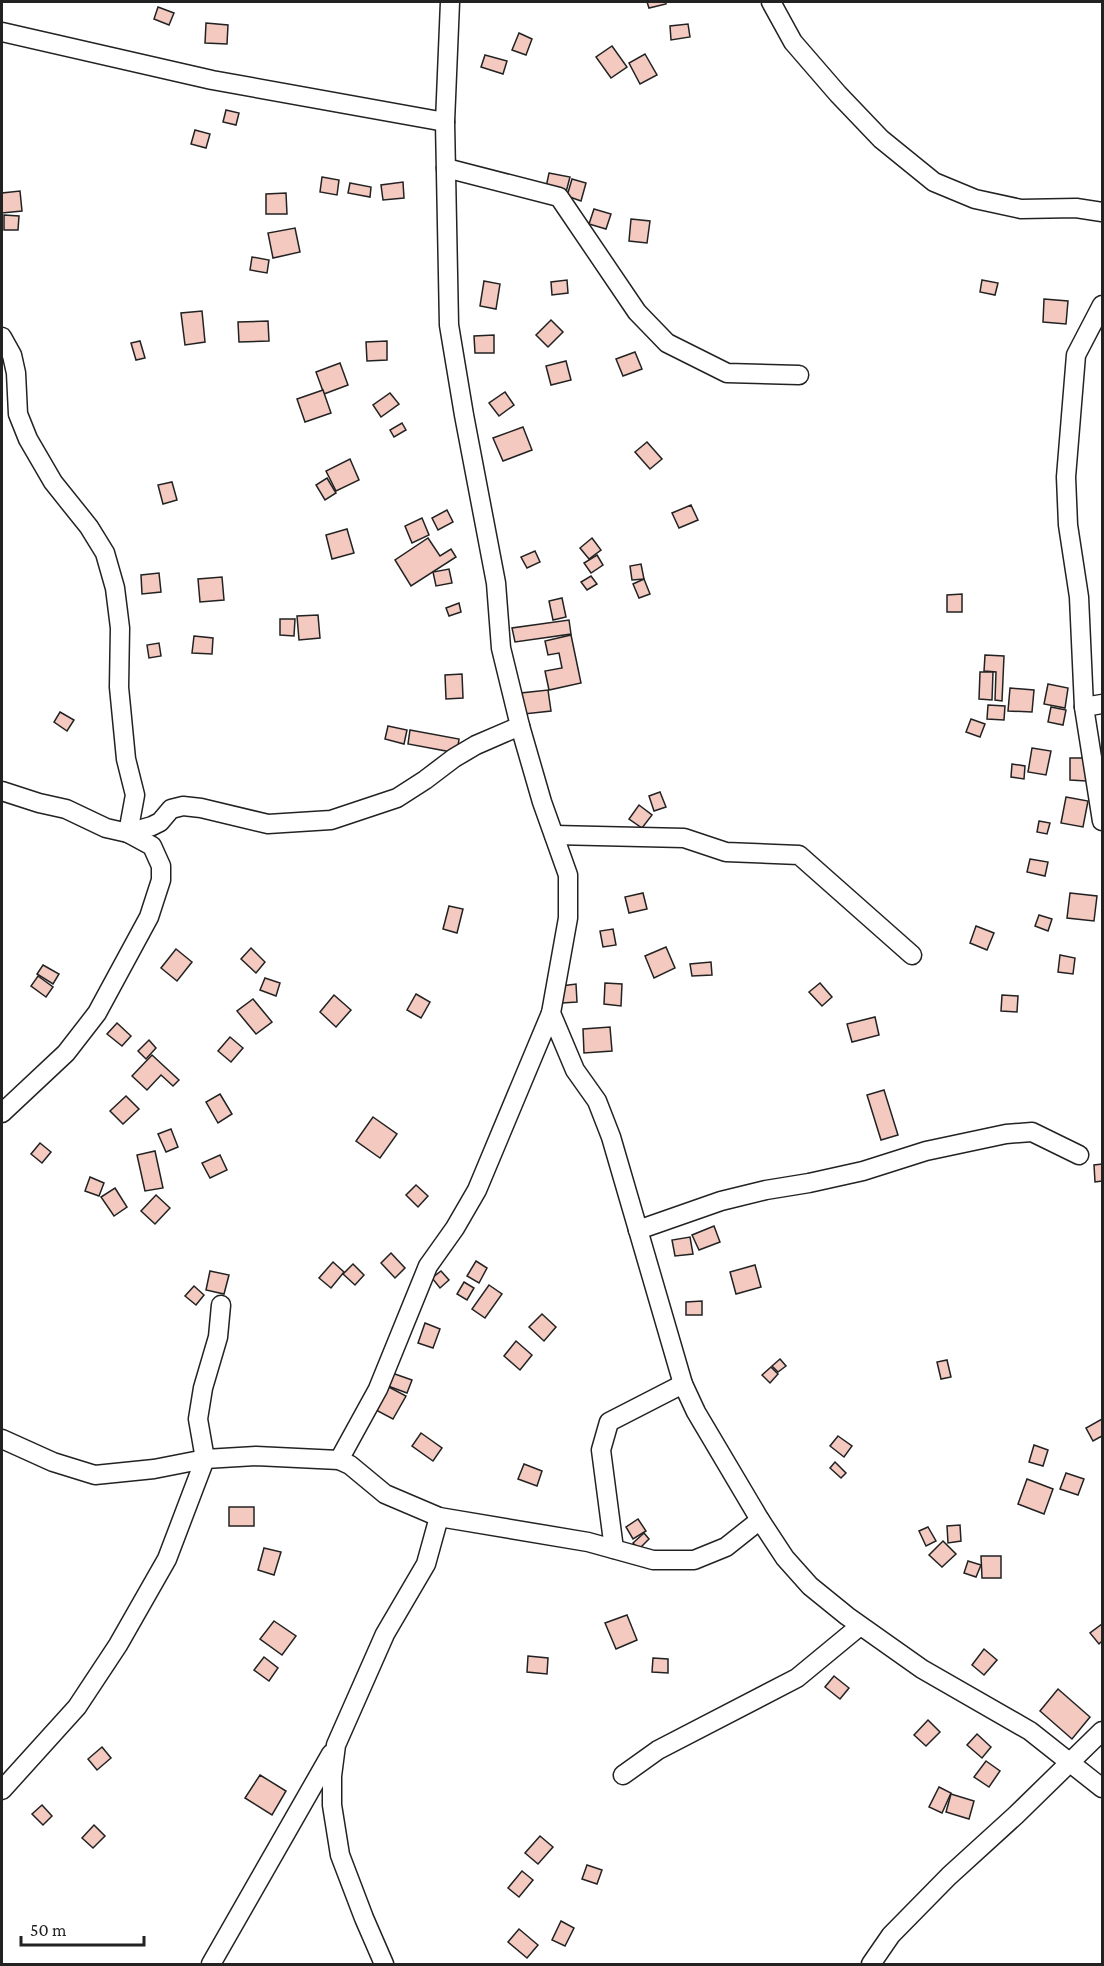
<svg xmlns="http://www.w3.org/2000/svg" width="1104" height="1966" font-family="'Crimson Pro',serif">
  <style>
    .building { fill: #f3c9c0; stroke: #222; stroke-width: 1.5 }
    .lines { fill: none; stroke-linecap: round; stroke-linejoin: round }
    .minor-casing { stroke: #222; stroke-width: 21 }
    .minor { stroke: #fff; stroke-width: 18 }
  </style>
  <rect width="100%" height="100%" fill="#fff"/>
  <g class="building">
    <path d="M647,2H666V4L649,8Z"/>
    <path d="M158,7L174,13L169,25L154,19Z"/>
    <path d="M206,23L228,25L227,44L205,43Z"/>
    <path d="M688,24L690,37L671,40L670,26Z"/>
    <path d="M519,33L532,39L526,55L512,50Z"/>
    <path d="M612,46L627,67L611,78L596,57Z"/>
    <path d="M645,54L657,75L640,84L629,63Z"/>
    <path d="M485,55L507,61L503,74L481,67Z"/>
    <path d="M226,110L239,113L236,125L223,122Z"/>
    <path d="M195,130L210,134L206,148L191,144Z"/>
    <path d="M549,173L570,177L565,196L545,192Z"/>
    <path d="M322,177L339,180L337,195L320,192Z"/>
    <path d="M572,179L586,183L581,201L567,196Z"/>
    <path d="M403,182L404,198L383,200L381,185Z"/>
    <path d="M350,183L371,187L370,197L348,193Z"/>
    <path d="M20,191L22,211L2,213V193Z"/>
    <path d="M286,193L287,214H266V194Z"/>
    <path d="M594,209L611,214L606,229L589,224Z"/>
    <path d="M4,215L19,216L18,230H4Z"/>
    <path d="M631,219L650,221L647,243L629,241Z"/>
    <path d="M295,228L300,252L273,258L268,233Z"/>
    <path d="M252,257L269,260L267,273L250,270Z"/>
    <path d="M567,280L568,293L552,295L551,282Z"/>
    <path d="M982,280L998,283L995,295L980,292Z"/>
    <path d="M484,281L500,284L496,309L480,306Z"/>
    <path d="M1044,299L1068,301L1066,324L1043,322Z"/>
    <path d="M202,311L205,342L185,345L181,313Z"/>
    <path d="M551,320L563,332L548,347L536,335Z"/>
    <path d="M268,321L269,341L239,342L238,322Z"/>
    <path d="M494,335V353H475L474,336Z"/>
    <path d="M140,341L145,358L136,360L131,343Z"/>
    <path d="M387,341V360L367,361L366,342Z"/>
    <path d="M635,352L642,369L623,376L616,359Z"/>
    <path d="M566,361L571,380L551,385L546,366Z"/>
    <path d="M340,363L348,385L324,394L316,372Z"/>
    <path d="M323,390L331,413L305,422L297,399Z"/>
    <path d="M505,392L514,405L499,416L489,403Z"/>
    <path d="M390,393L399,404L381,417L373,405Z"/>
    <path d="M402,423L406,430L394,437L390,430Z"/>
    <path d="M523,427L532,450L503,461L493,438Z"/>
    <path d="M647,442L662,459L650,469L635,452Z"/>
    <path d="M350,459L359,480L336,491L326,471Z"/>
    <path d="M327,478L336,493L325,500L316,485Z"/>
    <path d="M172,482L177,500L163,504L158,485Z"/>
    <path d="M691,505L698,520L679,528L672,513Z"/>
    <path d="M447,510L453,522L438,530L432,518Z"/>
    <path d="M422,518L429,535L412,543L405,526Z"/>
    <path d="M347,529L354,553L332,559L326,535Z"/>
    <path d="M428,538L440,556L451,549L456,557L411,586L395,560Z"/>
    <path d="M592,538L601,550L589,559L580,548Z"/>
    <path d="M535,551L540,562L527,568L521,557Z"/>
    <path d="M597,555L603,565L591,573L584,563Z"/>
    <path d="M641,564L644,579L632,580L630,566Z"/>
    <path d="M449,569L452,583L436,586L433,572Z"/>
    <path d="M159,573L161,592L142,594L141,575Z"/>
    <path d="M591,576L597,584L587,590L581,582Z"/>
    <path d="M222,577L224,600L200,602L198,579Z"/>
    <path d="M644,579L650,594L639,598L633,584Z"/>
    <path d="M962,594V612H947V595Z"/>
    <path d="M562,598L566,617L553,620L549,601Z"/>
    <path d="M459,603L461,612L449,616L446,608Z"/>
    <path d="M318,615L320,638L299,640L297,616Z"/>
    <path d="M280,619H295L294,636L280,635Z"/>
    <path d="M569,620L571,634L515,642L512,628Z"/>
    <path d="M571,635L581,683L549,690L545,671L562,668L559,653L548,655L545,641Z"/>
    <path d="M194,636L213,638L212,654L192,653Z"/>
    <path d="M159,643L161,656L149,658L147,645Z"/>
    <path d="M985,655L1004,656L1002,701L995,700L996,672L984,671Z"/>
    <path d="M980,672H993L992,700L979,699Z"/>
    <path d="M462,674L463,698L446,699L445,675Z"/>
    <path d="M1048,684L1068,688L1065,708L1044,704Z"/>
    <path d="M1010,688L1034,690L1032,712L1008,711Z"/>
    <path d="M548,690L551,711L524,714L521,693Z"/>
    <path d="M988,705L1005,706L1004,720L987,719Z"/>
    <path d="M1051,707L1066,710L1063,725L1048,722Z"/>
    <path d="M60,712L74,720L67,731L54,722Z"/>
    <path d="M971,719L985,724L980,737L966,732Z"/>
    <path d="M388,726L407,730L404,744L385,739Z"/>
    <path d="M410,730L459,739L457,753L408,744Z"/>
    <path d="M1032,748L1051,751L1046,775L1028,772Z"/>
    <path d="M1070,758H1087L1086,781L1070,780Z"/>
    <path d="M1012,764L1025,766L1024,779L1011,777Z"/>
    <path d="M660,792L666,807L654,811L649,796Z"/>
    <path d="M1066,797L1088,801L1083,827L1061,823Z"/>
    <path d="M639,805L652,815L642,828L629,819Z"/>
    <path d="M1039,821L1050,823L1047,834L1037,832Z"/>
    <path d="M1030,859L1048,862L1045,876L1027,872Z"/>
    <path d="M643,893L647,909L629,913L625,897Z"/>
    <path d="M1070,893L1097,896L1094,921L1067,918Z"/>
    <path d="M449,906L463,909L457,933L443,929Z"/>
    <path d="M1039,915L1052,919L1048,931L1035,926Z"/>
    <path d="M976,926L994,933L987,950L970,943Z"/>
    <path d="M613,929L616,945L603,947L600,931Z"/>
    <path d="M666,947L675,968L654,978L645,956Z"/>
    <path d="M251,948L265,962L256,973L241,959Z"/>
    <path d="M176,949L192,962L177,981L161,968Z"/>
    <path d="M1060,955L1075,958L1073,974L1058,972Z"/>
    <path d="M711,962L712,975L692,976L690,964Z"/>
    <path d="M43,965L59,974L53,984L37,974Z"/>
    <path d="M38,976L53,987L46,997L31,986Z"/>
    <path d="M265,978L280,983L276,996L260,990Z"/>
    <path d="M605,983L622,984L621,1006L604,1004Z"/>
    <path d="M820,983L832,997L822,1006L809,992Z"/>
    <path d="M576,984L577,1002L562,1003L561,986Z"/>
    <path d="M416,994L430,1002L421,1018L407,1010Z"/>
    <path d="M334,995L351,1010L336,1027L320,1012Z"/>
    <path d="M1002,995L1018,996L1017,1012L1001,1011Z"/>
    <path d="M253,999L272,1022L256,1034L237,1011Z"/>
    <path d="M875,1017L879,1035L852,1042L847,1024Z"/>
    <path d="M117,1023L131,1036L122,1046L107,1034Z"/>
    <path d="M610,1027L612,1051L584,1053L583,1029Z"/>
    <path d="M230,1037L243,1048L231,1062L218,1051Z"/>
    <path d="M149,1040L156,1048L146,1059L138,1051Z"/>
    <path d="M152,1055L179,1080L173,1086L161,1075L147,1090L132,1076Z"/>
    <path d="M884,1090L898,1135L881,1140L867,1095Z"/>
    <path d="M220,1094L232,1114L218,1123L206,1102Z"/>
    <path d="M126,1096L139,1109L123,1124L110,1111Z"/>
    <path d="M373,1117L397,1134L380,1158L356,1141Z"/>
    <path d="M171,1129L178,1147L166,1152L158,1134Z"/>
    <path d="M40,1143L51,1152L42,1163L31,1154Z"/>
    <path d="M155,1151L163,1188L145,1191L137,1155Z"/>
    <path d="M220,1155L227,1170L210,1178L202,1163Z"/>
    <path d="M1102,1164V1181L1095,1182L1094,1165Z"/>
    <path d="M90,1177L104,1183L99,1196L85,1191Z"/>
    <path d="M416,1185L428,1196L418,1207L406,1195Z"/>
    <path d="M115,1188L127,1207L114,1216L101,1197Z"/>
    <path d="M156,1195L170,1208L155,1224L141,1211Z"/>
    <path d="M714,1226L720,1242L699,1250L692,1235Z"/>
    <path d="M690,1237L693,1254L675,1256L672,1240Z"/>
    <path d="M391,1253L405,1268L395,1278L381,1263Z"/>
    <path d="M476,1261L487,1268L479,1283L467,1276Z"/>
    <path d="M333,1262L344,1272L331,1288L319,1278Z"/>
    <path d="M353,1264L364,1275L355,1285L343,1274Z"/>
    <path d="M755,1265L761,1287L736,1294L730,1272Z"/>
    <path d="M210,1271L229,1275L224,1294L206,1290Z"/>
    <path d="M441,1271L449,1280L440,1288L432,1278Z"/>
    <path d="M464,1282L474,1288L467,1300L457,1294Z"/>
    <path d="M489,1285L502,1294L485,1318L472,1309Z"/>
    <path d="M194,1286L204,1295L196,1305L185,1296Z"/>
    <path d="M702,1301V1315H686V1302Z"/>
    <path d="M542,1314L556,1327L544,1341L529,1327Z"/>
    <path d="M425,1323L440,1329L433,1348L418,1343Z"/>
    <path d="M516,1341L532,1355L520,1370L504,1356Z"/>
    <path d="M780,1359L786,1366L778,1372L772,1366Z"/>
    <path d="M947,1360L951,1377L941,1379L937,1362Z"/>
    <path d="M771,1367L778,1374L770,1383L762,1375Z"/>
    <path d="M392,1373L412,1380L407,1393L388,1386Z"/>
    <path d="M387,1386L406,1396L393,1419L374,1409Z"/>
    <path d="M1102,1419V1436L1093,1441L1086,1428Z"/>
    <path d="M421,1433L442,1448L433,1461L412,1446Z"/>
    <path d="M838,1436L852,1446L844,1457L830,1446Z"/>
    <path d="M1034,1445L1048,1450L1043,1466L1029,1462Z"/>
    <path d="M835,1462L846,1473L841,1478L830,1468Z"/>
    <path d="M524,1464L542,1471L537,1486L518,1479Z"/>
    <path d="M1066,1473L1084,1479L1078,1495L1060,1489Z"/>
    <path d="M1027,1479L1053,1489L1044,1514L1018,1504Z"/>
    <rect x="229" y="1507" width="25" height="19"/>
    <path d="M638,1519L646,1531L633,1539L626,1527Z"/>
    <path d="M960,1525L961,1541L948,1543L947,1526Z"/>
    <path d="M928,1527L936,1541L926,1546L919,1531Z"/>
    <path d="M644,1533L649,1539L639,1549L633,1543Z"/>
    <path d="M943,1541L956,1554L942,1567L929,1555Z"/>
    <path d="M264,1548L281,1552L274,1575L258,1570Z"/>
    <path d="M981,1556H1001V1578H982Z"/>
    <path d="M968,1561L981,1565L976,1577L964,1573Z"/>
    <path d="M627,1615L637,1640L616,1649L605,1623Z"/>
    <path d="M274,1621L296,1636L282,1655L260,1639Z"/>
    <path d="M1102,1624V1641L1099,1644L1090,1633Z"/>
    <path d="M984,1649L997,1660L984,1675L972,1665Z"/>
    <path d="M528,1656L548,1658L547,1674L527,1672Z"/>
    <path d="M264,1657L278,1668L269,1681L254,1670Z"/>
    <path d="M653,1658L668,1659V1673L652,1672Z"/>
    <path d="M834,1676L849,1688L840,1699L825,1687Z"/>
    <path d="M1058,1689L1090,1717L1072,1739L1040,1711Z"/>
    <path d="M928,1720L940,1732L926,1746L914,1735Z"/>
    <path d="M977,1734L991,1747L982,1758L967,1745Z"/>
    <path d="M102,1747L111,1758L97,1770L88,1759Z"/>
    <path d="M986,1761L1000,1771L989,1787L974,1777Z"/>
    <path d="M260,1775L286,1791L272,1815L245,1798Z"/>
    <path d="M939,1787L951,1793L942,1813L929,1807Z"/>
    <path d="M951,1794L974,1801L969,1819L946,1812Z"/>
    <path d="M42,1805L52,1816L43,1825L32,1814Z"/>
    <path d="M94,1825L105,1836L93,1848L82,1838Z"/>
    <path d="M540,1836L553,1847L538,1864L525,1853Z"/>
    <path d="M587,1865L602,1870L597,1884L582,1879Z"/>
    <path d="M522,1871L533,1880L519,1897L508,1888Z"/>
    <path d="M561,1921L574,1928L565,1946L552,1940Z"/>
    <path d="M519,1929L538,1945L527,1958L508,1942Z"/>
  </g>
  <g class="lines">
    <defs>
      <g id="minor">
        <path d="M450,2L445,122L449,325L464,415L496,583L501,648L520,726L542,802L568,875V918L551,1013L575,1070L597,1101L611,1137L683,1384L696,1412L760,1520L785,1558L810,1586L847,1616L922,1669L1030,1731L1102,1788"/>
        <path d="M771,2L793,42L838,94L881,139L934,182L975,199L1021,209L1076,208L1102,212"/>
        <path d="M2,32L212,80L445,122"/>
        <path d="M446,168L559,197L637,312L667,343L727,373L799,375"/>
        <path d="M1102,305L1076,355L1066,477L1068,525L1079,597L1084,707L1102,821"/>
        <path d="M2,337L12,355L16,373L18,414L28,439L53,482L89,527L105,553L115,588L120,628L119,687L126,759L135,795L128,833"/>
        <path d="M1084,707L1102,704"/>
        <path d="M2,791L39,803L66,809L106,828L128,833L152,846L161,866V880L149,917L97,1013L66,1053L2,1113"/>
        <path d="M128,833L152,826L160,822L171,809L183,806L201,808L268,824L331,820L397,798L425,780L454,758L476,745L520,726"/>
        <path d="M554,835L684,838L726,852L799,855L912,955"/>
        <path d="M638,1230L721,1201L766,1190L809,1183L863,1171L926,1151L1006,1134L1032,1132L1079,1155"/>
        <path d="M2,1439L53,1462L95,1475L154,1469L205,1459L256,1456L339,1460L350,1465L385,1494L439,1517L588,1542L653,1560H694L726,1547L760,1520"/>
        <path d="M339,1460L378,1389L428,1266L455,1228L477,1190L551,1013"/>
        <path d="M614,1549L601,1450L609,1422L683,1384"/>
        <path d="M623,1775L658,1750L797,1678L860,1626"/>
        <path d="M2,1790L77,1707L118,1645L167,1559L205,1459L198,1419L203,1388L218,1337L221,1305"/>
        <path d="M211,1964L331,1754"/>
        <path d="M384,1964L364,1918L340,1855L332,1805V1776L336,1745L385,1634L426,1564L439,1517"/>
        <path d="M871,1964L891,1935L949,1876L1016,1815L1102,1731"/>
      </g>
    </defs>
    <use href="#minor" class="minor-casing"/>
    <use href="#minor" class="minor"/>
  </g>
  <rect width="1104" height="1966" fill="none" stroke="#222222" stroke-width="6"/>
  <path d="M21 1936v9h123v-9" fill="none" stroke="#222222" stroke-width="3"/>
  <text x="30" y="1936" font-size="18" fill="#222222" stroke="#ffffff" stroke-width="4.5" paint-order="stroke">50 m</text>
</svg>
